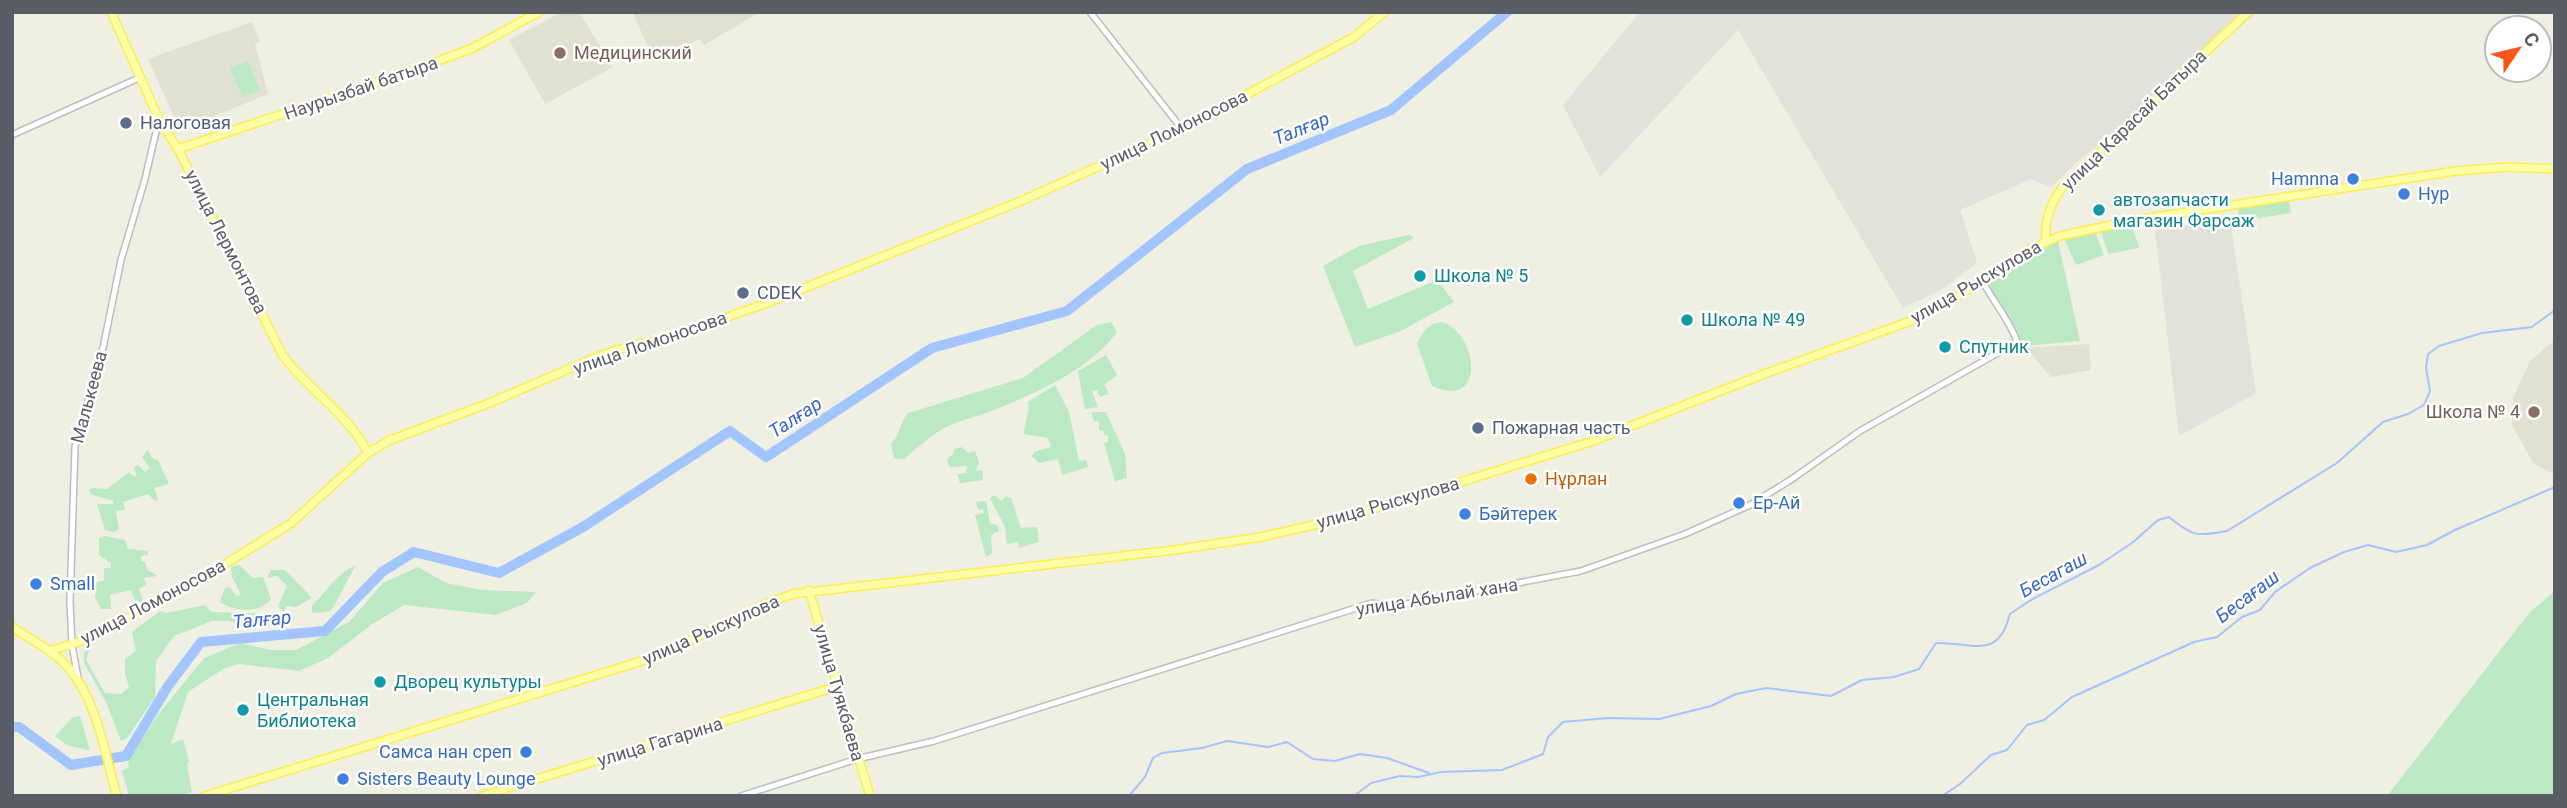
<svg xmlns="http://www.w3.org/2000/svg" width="2567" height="808" font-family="Roboto,sans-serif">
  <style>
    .industrial { fill: #e2e1da }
    .education { fill: #e1e1d2 }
    .green { fill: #bbe9c4 }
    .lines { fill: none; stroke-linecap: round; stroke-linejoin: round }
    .stream { stroke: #a2c5ff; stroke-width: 2 }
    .river { stroke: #a2c5ff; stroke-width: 10 }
    .minor-casing { stroke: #bcbec5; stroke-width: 8 }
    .major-casing { stroke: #ffee4b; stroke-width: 10 }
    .minor { stroke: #fff; stroke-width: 5 }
    .major { stroke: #fdffa7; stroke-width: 7 }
    .education-dot { fill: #8d6e63; stroke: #fff; stroke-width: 2.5 }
    .service-dot { fill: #5c6f8a; stroke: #fff; stroke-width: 2.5 }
    .shop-dot { fill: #3f7fe0; stroke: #fff; stroke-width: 2.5 }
    .culture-dot { fill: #0f9aa8; stroke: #fff; stroke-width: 2.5 }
    .food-dot { fill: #e8710a; stroke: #fff; stroke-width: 2.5 }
    .labels { text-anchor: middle; stroke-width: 5; stroke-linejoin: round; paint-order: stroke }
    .education-label { font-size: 18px; fill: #785e54; stroke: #fff; text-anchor: start }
    .street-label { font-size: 18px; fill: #5a5d65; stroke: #fff }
    .service-label { font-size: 18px; fill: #4e5e75; stroke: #fff; text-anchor: start }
    .shop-label { font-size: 18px; fill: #366cbe; stroke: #fff; text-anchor: start }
    .culture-label { font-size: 18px; fill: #0d838f; stroke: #fff; text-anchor: start }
    .food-label { font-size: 18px; fill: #c56008; stroke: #fff; text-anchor: start }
    .water-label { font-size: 19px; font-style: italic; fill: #3765d0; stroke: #fff }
  </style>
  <rect width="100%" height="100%" fill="#efefe2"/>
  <g class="industrial">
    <path d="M1640,12H2258L2077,162L2051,187L2031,179L1960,210L1977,263L1941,290L1903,308L1738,30L1600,177L1563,105Z"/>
    <path d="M2230,219L2256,393L2179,436L2155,230Z"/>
  </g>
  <g class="education">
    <path d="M562,12H579L613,67L545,104L509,40Z"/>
    <path d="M632,12H756L757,14L704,45L699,39L655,61Z"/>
    <path d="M252,22L260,41L255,44L268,94L180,130L148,59Z"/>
    <path d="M2555,340V475L2533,463L2512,425L2513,398L2530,361Z"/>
    <path d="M2089,344L2091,370L2051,377L2026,348Z"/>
  </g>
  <g class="green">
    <path d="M248,61L260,90L242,97L230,68Z"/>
    <path d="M2289,201L2291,213L2240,221L2238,209Z"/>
    <path d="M2132,226L2139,248L2108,254L2101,231Z"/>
    <path d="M2095,232L2104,255L2076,265L2064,238Z"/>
    <path d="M1409,235L1414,238L1353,271L1368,309L1437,280L1454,302L1401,331L1355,347L1323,266L1359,246Z"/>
    <path d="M2058,241L2080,341L2024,346L1985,280Z"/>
    <path d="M1111,322L1117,332C1090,370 1032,395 989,412C976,417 961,420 948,426C932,434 917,448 904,459L894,458L891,444C900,435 900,423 908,413L1023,378L1097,325Z"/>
    <path d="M1442,322C1478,333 1487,411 1432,386L1417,344C1424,330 1427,324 1442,322Z"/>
    <path d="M1106,355L1117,375L1104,385L1109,394L1100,397L1097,390L1092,391L1098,407L1085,409L1078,371Z"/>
    <path d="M1055,385L1069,412L1079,461L1086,460L1088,467L1062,475L1058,459L1039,463L1032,456L1034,452L1051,447L1048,438L1024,434C1024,422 1030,414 1028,402Z"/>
    <path d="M1091,412H1106L1125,454L1127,478L1115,481L1104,443L1108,442V436L1104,435V431L1099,430V421H1094Z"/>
    <path d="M961,447L968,453L975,451L979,462L976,471L982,470L983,480L960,483L957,474L966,473L967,466L949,467L947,459L953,454L954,449Z"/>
    <path d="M148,450L152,458L158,460L169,484L154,488L158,499L155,501L148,494L123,502L125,510L116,511L119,529L114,532L105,530L97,504H113V501L90,494L89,490L92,488L107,489L129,472L134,477L137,475L133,468L138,465L145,472L150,468L142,457Z"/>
    <path d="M994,495L1002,501L1006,496L1011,498L1021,528L1037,527L1039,542L1019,548L1018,542L1007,544L1005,527L990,498Z"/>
    <path d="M986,501L990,524L997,525L999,531L991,535L992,553L986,557L975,515L984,513L983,509L978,510L976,502Z"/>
    <path d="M105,536L125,540L128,549L148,551V555L141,556V561L145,562L148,571L152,572L157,576L144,578L146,585L139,589L143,601L136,604L131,590L110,595L111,609H101L95,597L96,589L87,590L85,584L104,581V568H111V563L99,555V538Z"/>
    <path d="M239,565L253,578L263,577L271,599C259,614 235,612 220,602L225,588L229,587L237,596L241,594L232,577L231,567Z"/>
    <path d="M356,565C351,572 334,609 330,611C325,613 317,612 312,613V606C326,592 337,573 356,565Z"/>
    <path d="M418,567L446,583L481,590L536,592L527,603L496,615L404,605L371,625L328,658L299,671L239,664L223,669L188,692L171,744L183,739L189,762L187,764L192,792L179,796H129L122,771L129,767L128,760L158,715L204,658L241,643L270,650H296L349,622L383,583Z"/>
    <path d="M271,570H285L312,598L296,607L287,606L283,612L278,606L287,586L277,576L267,578Z"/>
    <path d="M2555,591V796H2387L2530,612Z"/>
    <path d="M205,605L211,612L278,614L296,616L282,623L270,621L248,625L228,621H212L174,636L156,661L155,697L127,738L121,741L107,704L84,663V652L90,648L86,660L105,693L121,694L129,687L125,674V659L136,651L132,632L160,611L166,613Z"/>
    <path d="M80,716L90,751L67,745L55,736L73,717Z"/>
  </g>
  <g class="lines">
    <g class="stream">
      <path d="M1129,796L1145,777L1153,758L1162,753L1202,748L1227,741L1268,747L1287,742L1313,759L1335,761L1360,754L1387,758L1429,773"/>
      <path d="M1354,796L1371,783L1400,776L1418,777L1441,772L1502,770L1543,754L1548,737L1563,722L1608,718L1659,719L1711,706L1736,694L1766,688L1831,696L1862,680L1894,677L1919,669L1936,643C1973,642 1998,661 2010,614L2031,600L2099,565L2132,543L2158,520L2169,517C2192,536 2197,537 2227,531L2337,463L2383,422L2408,414L2424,405L2430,391L2426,368L2428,354L2439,346L2482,333L2532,327L2555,310"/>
      <path d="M1942,796L1960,784L1991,755L2007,750L2027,725L2044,720L2072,697L2194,642L2217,637L2242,617L2260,610L2275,592L2310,568L2344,552L2368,545L2396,552L2427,545L2455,530L2555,487"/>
    </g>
    <path class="river" d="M12,727H19L71,765L126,756L168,686L201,642L325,631L382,572L414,552L499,573L583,527L730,431L766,457L932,348L1067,311L1247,169L1391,110L1507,12"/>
    <defs>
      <g id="minor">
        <path d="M1090,12L1182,129"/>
        <path d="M12,135L141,77"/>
        <path d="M78,678L72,645L70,602L75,447L103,348L121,260L145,179L159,119"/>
        <path d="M741,796L857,759L934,741L1372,603L1391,607L1581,571L1685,534L1750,505L1792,479L1860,431L2017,342C2010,320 1993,302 1982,280"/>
      </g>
      <g id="major">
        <path d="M111,12L159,119L178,149L283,356C309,390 349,415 368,453"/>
        <path d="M178,149L408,72L473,48L539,12"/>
        <path d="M2046,240C2044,220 2050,204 2062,188L2248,12"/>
        <path d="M809,590L870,796"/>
        <path d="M12,627C30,639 51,649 66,665C98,700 104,752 117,796"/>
        <path d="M49,651L85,640L114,626L217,569L290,524L368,453L390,440L487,404L599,356L630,346L668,338L767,303L1021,201L1182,129L1354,37L1384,12"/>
        <path d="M205,796L658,656L770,602L793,594L1174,550L1261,537L1305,527L1357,514L1590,442L1764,374L1908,322L1950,301L2034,247L2060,236L2135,220L2456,171L2508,167L2555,169"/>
        <path d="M482,796L838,686"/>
      </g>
    </defs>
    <use href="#minor" class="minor-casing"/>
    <use href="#major" class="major-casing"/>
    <use href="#minor" class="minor"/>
    <use href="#major" class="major"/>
  </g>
  <g class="education-dot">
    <circle cx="560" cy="53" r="7"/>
    <circle cx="2534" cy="412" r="7"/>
  </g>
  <g class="service-dot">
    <circle cx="126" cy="123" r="7"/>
    <circle cx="743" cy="293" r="7"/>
    <circle cx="1478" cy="428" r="7"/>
  </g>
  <g class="shop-dot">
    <circle cx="2353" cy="179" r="7"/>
    <circle cx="2404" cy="194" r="7"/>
    <circle cx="1739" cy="503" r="7"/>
    <circle cx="1465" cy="514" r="7"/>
    <circle cx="36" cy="584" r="7"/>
    <circle cx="526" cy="752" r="7"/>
    <circle cx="343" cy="779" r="7"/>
  </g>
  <g class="culture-dot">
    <circle cx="2099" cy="210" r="7"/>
    <circle cx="1420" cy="276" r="7"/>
    <circle cx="1687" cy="320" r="7"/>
    <circle cx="1945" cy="347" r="7"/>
    <circle cx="380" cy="682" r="7"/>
    <circle cx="243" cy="710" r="7"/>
  </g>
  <circle class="food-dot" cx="1531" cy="479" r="7"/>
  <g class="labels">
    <g class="education-label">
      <text x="574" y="59">Медицинский</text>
      <text x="2520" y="418" text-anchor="end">Школа № 4</text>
    </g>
    <g class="street-label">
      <text transform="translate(361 88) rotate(-19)" y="6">Наурызбай батыра</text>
      <text transform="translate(2134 120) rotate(-44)" y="6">улица Карасай Батыра</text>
      <text transform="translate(1174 130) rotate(-26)" y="6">улица Ломоносова</text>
      <text transform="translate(226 242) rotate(63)" y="6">улица Лермонтова</text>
      <text transform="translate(1976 282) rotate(-30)" y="6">улица Рыскулова</text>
      <text transform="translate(650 343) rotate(-19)" y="6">улица Ломоносова</text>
      <text transform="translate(89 397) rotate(-75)" y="6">Малькеева</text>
      <text transform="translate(1388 503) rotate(-16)" y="6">улица Рыскулова</text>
      <text transform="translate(1437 597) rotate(-9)" y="6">улица Абылай хана</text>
      <text transform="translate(153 602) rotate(-28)" y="6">улица Ломоносова</text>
      <text transform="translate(711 630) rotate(-24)" y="6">улица Рыскулова</text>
      <text transform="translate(839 693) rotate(74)" y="6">улица Туякбаева</text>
      <text transform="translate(660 742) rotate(-17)" y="6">улица Гагарина</text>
    </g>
    <g class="service-label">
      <text x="140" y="129">Налоговая</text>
      <text x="757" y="299">CDEK</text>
      <text x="1492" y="434">Пожарная часть</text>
    </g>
    <g class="shop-label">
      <text x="2339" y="185" text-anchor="end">Hamnna</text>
      <text x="2418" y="200">Hyp</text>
      <text x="1753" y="509">Ер-Ай</text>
      <text x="1479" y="520">Бәйтерек</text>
      <text x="50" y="590">Small</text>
      <text x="512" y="758" text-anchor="end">Самса нан среп</text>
      <text x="357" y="785">Sisters Beauty Lounge</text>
    </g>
    <g class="culture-label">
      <text x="2113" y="206">автозапчасти<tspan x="2113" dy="21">магазин Фарсаж</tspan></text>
      <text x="1434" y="282">Школа № 5</text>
      <text x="1701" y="326">Школа № 49</text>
      <text x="1959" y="353">Спутник</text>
      <text x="394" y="688">Дворец культуры</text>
      <text x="257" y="706">Центральная<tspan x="257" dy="21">Библиотека</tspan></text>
    </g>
    <g class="food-label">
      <text x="1545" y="485">Нұрлан</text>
    </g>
    <g class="water-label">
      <text transform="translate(1301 128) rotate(-22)" y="7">Талғар</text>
      <text transform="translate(795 417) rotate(-33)" y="7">Талғар</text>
      <text transform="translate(2053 574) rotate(-29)" y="7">Бесагаш</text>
      <text transform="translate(2247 596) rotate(-37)" y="7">Бесағаш</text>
      <text transform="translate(262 619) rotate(-5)" y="7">Талғар</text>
    </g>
  </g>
  <rect width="2567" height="808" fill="none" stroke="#5a5d65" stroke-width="28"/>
  <g transform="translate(2518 49) rotate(55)"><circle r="33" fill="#ffffff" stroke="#bdbec1" stroke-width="2"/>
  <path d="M0-5L12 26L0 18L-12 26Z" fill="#fc561b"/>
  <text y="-10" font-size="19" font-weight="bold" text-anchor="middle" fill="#5a5d65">С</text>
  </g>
</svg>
